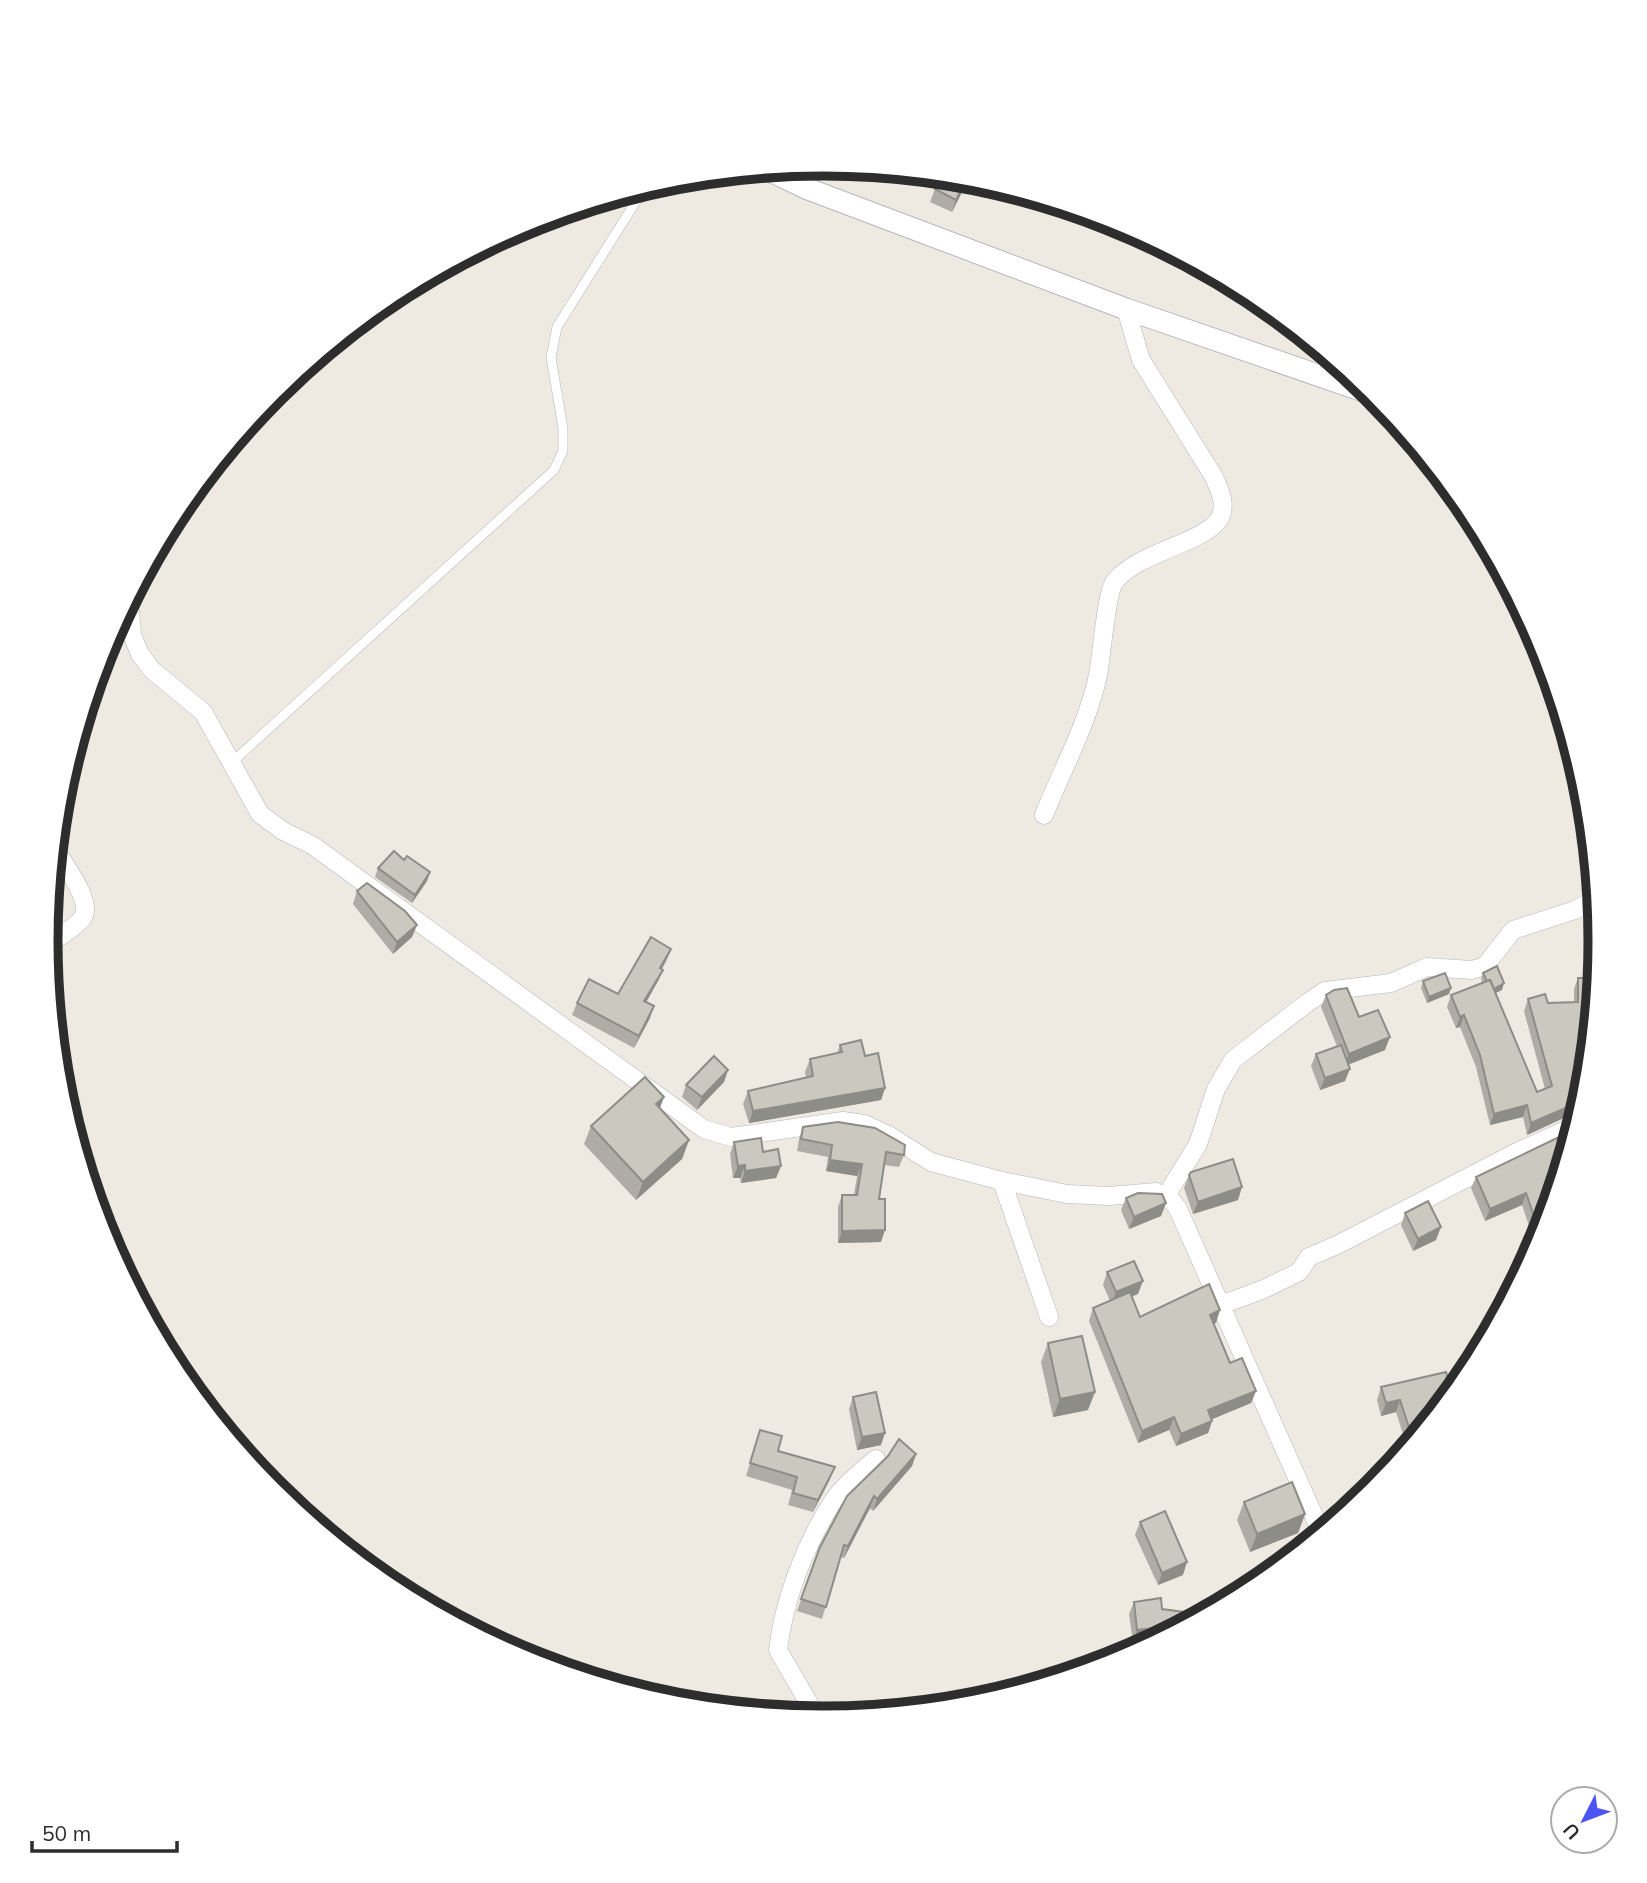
<svg xmlns="http://www.w3.org/2000/svg" width="1647" height="1883" font-family="Mulish,sans-serif">
  <style>
    .lines { fill: none; stroke-linecap: round; stroke-linejoin: round }
    .service-casing { stroke: #b4b5c0; stroke-width: 10 }
    .minor-casing { stroke: #b4b5c0; stroke-width: 19 }
    .tertiary-casing { stroke: #b4b5c0; stroke-width: 23 }
    .service { stroke: #fff; stroke-width: 9 }
    .minor { stroke: #fff; stroke-width: 18 }
    .tertiary { stroke: #fff; stroke-width: 21 }
    .wall { fill: #aeaca4 }
    .shaded-wall { fill: #8d8c86 }
    .building { fill: #cac8bf; stroke: #8d8c86; stroke-width: 2 }
    .rim { fill: none; stroke: #2d2d2d; stroke-width: 9 }
  </style>
  <rect width="100%" height="100%" fill="#eeeae1"/>
  <g class="lines">
    <defs>
      <path id="service" d="M231,763L554,470L563,451V428L551,357L557,327L645,187"/>
      <g id="minor">
        <path d="M129,599L132,635L140,654L152,670L203,712L260,814L283,831L312,845L704,1129L731,1137L843,1121L864,1124L890,1136L931,1162L1002,1181L1067,1194L1109,1196L1156,1192L1173,1202L1178,1209L1322,1534"/>
        <path d="M1581,772L1588,804"/>
        <path d="M1044,815C1062,770 1088,723 1098,675C1102,655 1106,592 1115,581C1140,551 1205,543 1220,518C1227,504 1219,489 1214,477L1141,360L1126,309"/>
        <path d="M46,946C57,938 73,929 82,919C95,903 63,863 55,849"/>
        <path d="M1002,1181L1049,1317"/>
        <path d="M1166,1196L1198,1144L1216,1089L1233,1060L1307,1003L1325,991L1391,983L1427,967L1472,970L1485,966L1513,930L1575,910L1597,898"/>
        <path d="M1221,1305L1264,1289L1299,1272L1309,1257L1339,1244L1517,1152L1577,1125"/>
        <path d="M818,1719L778,1650C784,1599 805,1545 833,1501C844,1485 861,1471 876,1459"/>
      </g>
      <path id="tertiary" d="M766,169L808,189L1126,309L1378,396"/>
    </defs>
    <use href="#service" class="service-casing"/>
    <use href="#minor" class="minor-casing"/>
    <use href="#tertiary" class="tertiary-casing"/>
    <use href="#service" class="service"/>
    <use href="#minor" class="minor"/>
    <use href="#tertiary" class="tertiary"/>
  </g>
  <g class="wall">
    <path d="M969,178L952,212L930,202L935,189Z"/>
    <path d="M404,860L430,872L427,881L412,903L375,877L378,868Z"/>
    <path d="M357,891L417,925L412,937L393,954L353,904Z"/>
    <path d="M1601,943L1586,1094L1585,1098L1574,1100L1575,1104L1570,1115L1527,1135L1523,1117L1490,1125L1476,1067L1460,1027L1456,1028L1447,1007L1451,995L1482,982L1481,979L1483,973L1502,990L1495,993L1537,1092L1545,1089L1524,1011L1528,999L1548,1003H1574V989L1578,978H1591L1586,958L1591,945Z"/>
    <path d="M671,949L666,961L662,969L663,970L658,981L646,1002L650,1018L634,1048L572,1015L577,1003L618,994Z"/>
    <path d="M1423,981L1449,994L1427,1003L1421,988Z"/>
    <path d="M1326,995L1359,1017L1385,1050L1348,1065L1345,1081L1320,1090L1311,1066L1316,1054L1337,1046L1321,1007Z"/>
    <path d="M840,1045L865,1056L885,1088L881,1100L749,1123L743,1104L748,1091L806,1077L805,1072L810,1059L837,1053Z"/>
    <path d="M728,1070L724,1082L697,1110L682,1097L686,1085Z"/>
    <path d="M664,1097L660,1108L689,1140L682,1159L636,1200L584,1144L591,1126Z"/>
    <path d="M803,1127L904,1155L899,1167L884,1165L879,1199L881,1242L838,1243V1207L842,1195H854L857,1176L826,1171L828,1157L797,1151L799,1139Z"/>
    <path d="M1576,1129L1542,1240L1537,1250L1522,1205L1485,1221L1471,1188L1476,1177Z"/>
    <path d="M734,1142L763,1152L781,1166L776,1178L741,1183L740,1178H733L730,1154Z"/>
    <path d="M1189,1175L1238,1200L1193,1214L1184,1188Z"/>
    <path d="M1126,1198L1166,1203L1161,1216L1129,1229L1121,1210Z"/>
    <path d="M1405,1213L1436,1240L1413,1251L1401,1225Z"/>
    <path d="M1107,1272L1138,1294L1132,1296L1140,1317L1216,1323L1213,1324L1230,1363L1256,1391L1251,1403L1212,1419V1421L1208,1433L1176,1446L1169,1430L1138,1443L1089,1321L1093,1308L1110,1301L1103,1285Z"/>
    <path d="M1048,1343L1088,1410L1053,1417L1041,1362Z"/>
    <path d="M1381,1387L1453,1395L1408,1450L1396,1412L1381,1416L1377,1400Z"/>
    <path d="M853,1397L881,1445L857,1450L849,1409Z"/>
    <path d="M760,1430L778,1451L830,1479L813,1512L788,1505L792,1490L746,1476Z"/>
    <path d="M916,1454L912,1466L873,1511L870,1508L844,1558L840,1557L822,1619L797,1611L820,1547Z"/>
    <path d="M1244,1502L1305,1514L1298,1533L1250,1552L1237,1520Z"/>
    <path d="M1140,1522L1183,1575L1158,1585L1135,1535Z"/>
    <path d="M1280,1569L1261,1584L1265,1573Z"/>
    <path d="M1134,1602L1162,1609L1207,1615L1161,1639L1133,1642L1129,1614Z"/>
  </g>
  <g class="shaded-wall">
    <path d="M967,178H969L952,212L956,200Z"/>
    <path d="M430,872L427,881L412,903L415,895Z"/>
    <path d="M417,925L412,937L393,954L397,942Z"/>
    <path d="M671,949L666,961L655,980L660,968Z"/>
    <path d="M1596,968H1599L1598,979L1592,981Z"/>
    <path d="M663,970L658,981L640,1013L644,1001Z"/>
    <path d="M1504,983L1502,990L1489,996L1491,990Z"/>
    <path d="M1451,988L1449,994L1427,1003L1429,997Z"/>
    <path d="M654,1006L650,1018L634,1048L639,1036Z"/>
    <path d="M1464,1015L1460,1027L1456,1028L1460,1017Z"/>
    <path d="M1390,1037L1385,1050L1344,1066L1349,1054Z"/>
    <path d="M1350,1069L1345,1081L1320,1090L1325,1078Z"/>
    <path d="M728,1070L724,1082L697,1110L702,1097Z"/>
    <path d="M1587,1087L1585,1098L1569,1101L1574,1089Z"/>
    <path d="M885,1088L881,1100L749,1123L753,1111Z"/>
    <path d="M664,1097L657,1115L656,1104Z"/>
    <path d="M1575,1104L1570,1115L1527,1135L1531,1123Z"/>
    <path d="M1527,1105L1523,1117L1490,1125L1494,1114Z"/>
    <path d="M689,1140L682,1159L636,1200L643,1182Z"/>
    <path d="M830,1160L862,1164L857,1176L826,1171Z"/>
    <path d="M745,1165L740,1178H733L738,1166Z"/>
    <path d="M781,1166L776,1178L741,1183L745,1171Z"/>
    <path d="M1242,1187L1238,1200L1193,1214L1198,1202Z"/>
    <path d="M1526,1193L1522,1205L1485,1221L1490,1209Z"/>
    <path d="M1166,1203L1161,1216L1129,1229L1134,1217Z"/>
    <path d="M1441,1227L1436,1240L1413,1251L1418,1239Z"/>
    <path d="M885,1230L881,1242L838,1243L842,1231Z"/>
    <path d="M1143,1281L1138,1294L1111,1305L1116,1292Z"/>
    <path d="M1220,1310L1216,1323L1205,1327L1210,1315Z"/>
    <path d="M1256,1391L1251,1403L1203,1423L1208,1410Z"/>
    <path d="M1095,1392L1088,1410L1053,1417L1060,1399Z"/>
    <path d="M1400,1400L1396,1412L1381,1416L1386,1403Z"/>
    <path d="M1174,1417L1169,1430L1138,1443L1142,1431Z"/>
    <path d="M1212,1421L1208,1433L1176,1446L1181,1434Z"/>
    <path d="M885,1433L881,1445L857,1450L862,1437Z"/>
    <path d="M916,1454L912,1466L873,1511L877,1499Z"/>
    <path d="M835,1467L830,1479L813,1512L818,1500Z"/>
    <path d="M874,1496L870,1508L844,1558L848,1546Z"/>
    <path d="M1305,1514L1298,1533L1250,1552L1257,1534Z"/>
    <path d="M1187,1562L1183,1575L1158,1585L1162,1573Z"/>
    <path d="M1172,1626L1169,1635L1161,1639L1133,1642L1137,1630Z"/>
  </g>
  <g class="building">
    <path d="M942,175L967,178L956,200L935,189Z"/>
    <path d="M394,851L404,860L407,856L430,872L415,895L378,868Z"/>
    <path d="M367,883L405,911L417,925L397,942L357,891Z"/>
    <path d="M651,937L671,949L660,968L663,970L644,1001L654,1006L639,1036L577,1003L589,979L618,994Z"/>
    <path d="M1601,943L1599,968H1596L1591,945Z"/>
    <path d="M1497,966L1504,983L1494,989L1490,980L1487,981L1483,973Z"/>
    <path d="M1445,973L1451,988L1429,997L1423,981Z"/>
    <path d="M1578,978H1598L1587,1087L1574,1089L1575,1104L1531,1123L1527,1105L1494,1114L1480,1055L1464,1015L1460,1017L1451,995L1490,980L1537,1092L1552,1086L1528,999L1545,994L1548,1003L1578,1002Z"/>
    <path d="M1347,988L1359,1017L1378,1010L1390,1037L1349,1054L1326,995L1334,990Z"/>
    <path d="M861,1040L865,1056L878,1053L885,1088L753,1111L748,1091L813,1076L810,1059L842,1052L840,1045Z"/>
    <path d="M1341,1045L1350,1069L1325,1078L1316,1054Z"/>
    <path d="M714,1056L728,1070L702,1097L686,1085Z"/>
    <path d="M645,1077L664,1097L656,1104L689,1140L643,1182L591,1126Z"/>
    <path d="M838,1122L875,1128L905,1145L904,1155L886,1152L879,1199H885V1230L842,1231V1195H857L862,1164L830,1160L832,1145L801,1139L803,1127Z"/>
    <path d="M1576,1129L1542,1240L1526,1193L1490,1209L1476,1177Z"/>
    <path d="M761,1138L763,1152L778,1149L781,1166L745,1171V1165L738,1166L734,1142Z"/>
    <path d="M1233,1159L1242,1187L1198,1202L1189,1175L1191,1172Z"/>
    <path d="M1138,1193L1162,1194L1166,1203L1134,1217L1126,1198Z"/>
    <path d="M1428,1201L1441,1227L1418,1239L1405,1213Z"/>
    <path d="M1134,1261L1143,1281L1116,1292L1107,1272Z"/>
    <path d="M1209,1284L1220,1310L1210,1315L1230,1363L1242,1358L1256,1391L1208,1410L1212,1421L1181,1434L1174,1417L1142,1431L1093,1308L1130,1292L1140,1317Z"/>
    <path d="M1082,1336L1095,1392L1060,1399L1048,1343Z"/>
    <path d="M1446,1372L1453,1395L1448,1402H1444L1445,1405L1414,1443L1400,1400L1386,1403L1381,1387Z"/>
    <path d="M876,1392L885,1433L862,1437L853,1397Z"/>
    <path d="M760,1430L782,1436L778,1451L835,1467L818,1500L793,1493L797,1477L750,1463Z"/>
    <path d="M899,1439L916,1454L877,1499L874,1496L848,1546L844,1545L826,1607L801,1599L820,1547L847,1496L888,1456Z"/>
    <path d="M1292,1482L1305,1514L1257,1534L1244,1502Z"/>
    <path d="M1165,1511L1187,1562L1162,1573L1140,1522Z"/>
    <path d="M1280,1569L1267,1579L1265,1573Z"/>
    <path d="M1161,1598L1162,1609L1207,1615L1171,1634L1172,1626L1137,1630L1134,1602Z"/>
  </g>
  <path d="M0 0H1647V1883H0ZM58 941a765 765 0 1 1 1530 0a765 765 0 1 1-1530 0Z" fill="#fff" fill-rule="evenodd"/>
  <path class="rim" d="M58 941a765 765 0 1 1 1530 0a765 765 0 1 1-1530 0Z"/>
  <g transform="translate(1584 1820) rotate(228)"><circle r="33" fill="#ffffff" stroke="#ababab" stroke-width="2"/>
  <path d="M0-5L12 26L0 18L-12 26Z" fill="#4a55f2"/>
  <text y="-10" font-size="19" font-weight="bold" text-anchor="middle" fill="#2d2d2d">U</text>
  </g>
  <path d="M32 1841v10h145v-10" fill="none" stroke="#2d2d2d" stroke-width="3.5"/>
  <text x="42" y="1841" font-size="21" fill="#2d2d2d" stroke="#ffffff" stroke-width="5" paint-order="stroke">50 m</text>
</svg>
